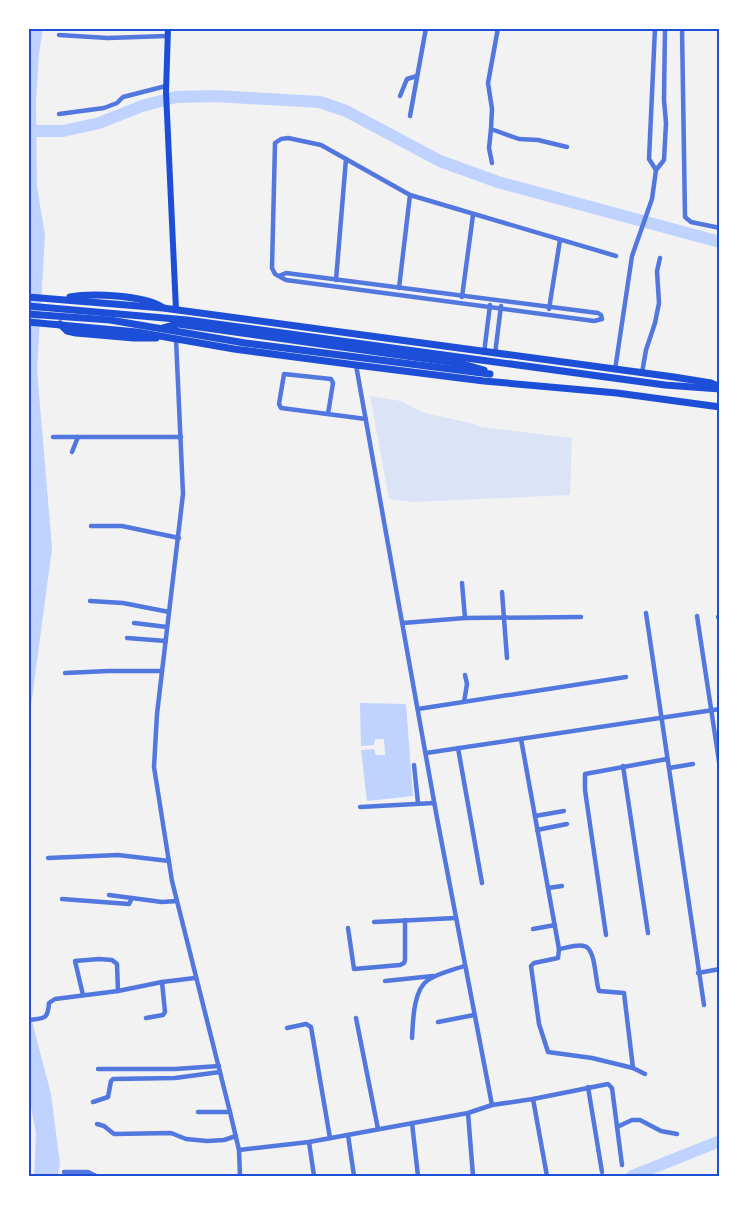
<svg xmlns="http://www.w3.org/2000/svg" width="748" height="1205" font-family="Figtree,sans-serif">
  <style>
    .green { fill: #dbe4f7 }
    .water { fill: #bfd3fe }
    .pier { fill: #f2f2f2 }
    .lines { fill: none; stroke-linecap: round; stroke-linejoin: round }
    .river { stroke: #bfd3fe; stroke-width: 12 }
    .minor { stroke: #5277de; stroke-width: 4.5 }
    .secondary { stroke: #1d4ed8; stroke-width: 6 }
    .primary { stroke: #1d4ed8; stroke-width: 7 }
    .neatline { fill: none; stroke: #1d4ed8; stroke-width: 2 }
  </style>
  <rect width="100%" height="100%" fill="#f2f2f2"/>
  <path class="green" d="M370,396L401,401L421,412L474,424L480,427L572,438L570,495L413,502L389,499Z"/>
  <g class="water">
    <path d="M43,28L39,54L36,101L37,187L45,235L37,370L52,548L29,721L28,29Z"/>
    <path d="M360,703L406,704L413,796L367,801L361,750Z"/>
    <path d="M28,1006L51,1094L60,1164L58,1176H34L36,1133L29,1096Z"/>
  </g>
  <path class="pier" d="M375,739H384L385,755H376L374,749L361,750V746L374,745Z"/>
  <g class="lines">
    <g class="river">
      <path d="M28,131H63L99,123L142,106L176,97L214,96L320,102L346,111L440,161L498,182L720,242"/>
      <path d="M632,1176L720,1141"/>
    </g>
    <g class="minor">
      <path d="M498,28L488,83L492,109L491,129L519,139L538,140L567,147"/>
      <path d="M655,28L649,159L656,170"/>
      <path d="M682,28L685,217L691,222L720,228"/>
      <path d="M59,35L108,38L167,36"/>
      <path d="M400,96L407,79L417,76"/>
      <path d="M59,114L104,108L117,103L123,97L166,86"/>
      <path d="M410,116L426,28"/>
      <path d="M491,129L489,148L492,163"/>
      <path d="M279,276L286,273L598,313L601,315L602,319L594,321L286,280L275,274L272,268L275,143L281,139L288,138L321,145L410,195L616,256"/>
      <path d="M336,280L346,159"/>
      <path d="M399,288L410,195"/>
      <path d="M462,297L473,215"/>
      <path d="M549,309L560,240"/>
      <path d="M176,339L183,494L157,714L154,767L172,881L230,1112L239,1150L240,1176"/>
      <path d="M484,353L490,305"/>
      <path d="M495,354L501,306"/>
      <path d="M356,365L437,818L492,1105"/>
      <path d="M615,370L632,256L652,199L656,170L664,160L666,123L664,100L665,28"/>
      <path d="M642,373L646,350L655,323L659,303L657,271L660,258"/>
      <path d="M328,414L333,383L331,379L284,374L279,404L281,408L366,419"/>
      <path d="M53,437H181"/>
      <path d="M72,452L78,437"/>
      <path d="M91,526H122L179,538"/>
      <path d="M462,583L465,618"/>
      <path d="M502,592L507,658"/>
      <path d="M90,601L123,603L169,612"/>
      <path d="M646,613L704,1005"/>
      <path d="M697,616L720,768"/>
      <path d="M718,617H720"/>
      <path d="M134,623L167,627"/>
      <path d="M403,623L465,618L581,617"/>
      <path d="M127,638L166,641"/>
      <path d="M65,673L108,671H162"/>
      <path d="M464,702L467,684L465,675"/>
      <path d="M418,709L626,677"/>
      <path d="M521,739L559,949L558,958L534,963L531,966L539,1024L548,1052L592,1058L633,1068L645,1074"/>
      <path d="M458,748L482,883"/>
      <path d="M426,753L720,709"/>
      <path d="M28,761H29"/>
      <path d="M414,765L418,803"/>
      <path d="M623,766L648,933"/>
      <path d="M669,768L693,764"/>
      <path d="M360,807L434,803"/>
      <path d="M535,816L564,811"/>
      <path d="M537,830L567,824"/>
      <path d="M48,858L118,855L169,861"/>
      <path d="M548,888L562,886"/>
      <path d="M109,895L162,902L177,901"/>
      <path d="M62,899L129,904L132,898"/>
      <path d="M374,922L456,918"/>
      <path d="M348,928L354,969L400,965L404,963L405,960V920"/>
      <path d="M533,929L555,925"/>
      <path d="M606,935L585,790V774L667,759"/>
      <path d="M559,949C566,948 577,944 584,946C596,948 595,981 599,991L624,993L633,1068"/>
      <path d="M698,973L720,969"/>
      <path d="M385,981L433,976"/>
      <path d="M83,995L75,961L99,959L112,960L117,964L118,991"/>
      <path d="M146,1018L163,1015L165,1012L162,982"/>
      <path d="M356,1018L378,1129"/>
      <path d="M28,1020C44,1018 48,1020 49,1003L55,999L118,991L162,982L195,978"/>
      <path d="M438,1022L474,1015"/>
      <path d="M287,1028L306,1024L311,1027L330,1138"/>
      <path d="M412,1038C413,1022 413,990 428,980C438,973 453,970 464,966"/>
      <path d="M98,1069H175L219,1066"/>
      <path d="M588,1087L602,1172"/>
      <path d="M533,1099L547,1176"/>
      <path d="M93,1102L108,1097L111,1081L113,1079L175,1078L220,1072"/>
      <path d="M198,1112H230"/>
      <path d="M468,1113L473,1176"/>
      <path d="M412,1123L418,1176"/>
      <path d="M97,1124L104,1126L114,1134L171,1133L186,1139L207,1141L224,1140L236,1136"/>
      <path d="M617,1127L632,1120H640L661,1131L677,1134"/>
      <path d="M348,1135L354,1176"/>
      <path d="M309,1142L314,1176"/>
      <path d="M239,1150L309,1142L468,1113L492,1105L533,1099L608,1084L612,1088L622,1165"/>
      <path d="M64,1172H88L96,1176"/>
    </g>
    <path class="secondary" d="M168,28L166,92L176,310"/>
    <g class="primary">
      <path d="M28,297L163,308L674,377L711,383L720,387"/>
      <path d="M70,297C91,293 143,295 162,307"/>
      <path d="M28,306L187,320L665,385L720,389"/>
      <path d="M28,314L110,320L245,343L490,374"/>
      <path d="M28,322L137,332L234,349L356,365L484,381L617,393L720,407"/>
      <path d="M60,324L67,331L76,333L134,338H156"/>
      <path d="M163,328L178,324L463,364L484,370"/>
    </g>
  </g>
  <rect width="748" height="1205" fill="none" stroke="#ffffff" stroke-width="60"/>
  <rect x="30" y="30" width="688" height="1145" class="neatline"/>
</svg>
